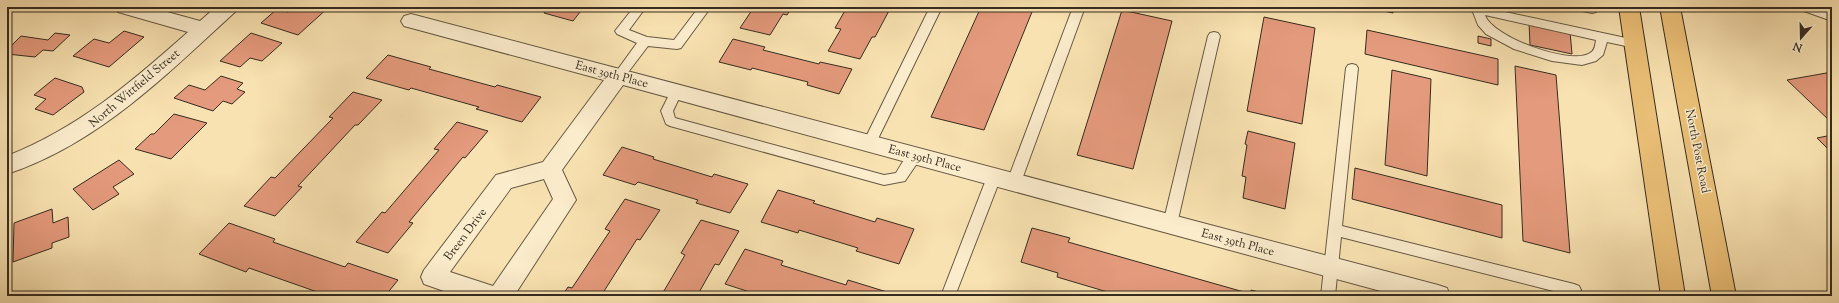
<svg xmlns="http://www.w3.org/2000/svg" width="1839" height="303" font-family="'Sorts Mill Goudy',serif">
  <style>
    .building { fill: #e49a7c; stroke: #352c21 }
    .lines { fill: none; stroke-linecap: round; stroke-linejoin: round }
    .lane-casing { stroke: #665a45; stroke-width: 2 }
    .street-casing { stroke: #665a45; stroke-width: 2 }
    .primary-casing { stroke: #352c21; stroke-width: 2 }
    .lane { fill: #fbeccc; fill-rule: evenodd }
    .street { fill: #fbeccc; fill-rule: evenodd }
    .primary { fill: #ecc178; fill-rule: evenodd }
    .labels { text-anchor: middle; stroke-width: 3; stroke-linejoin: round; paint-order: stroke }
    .street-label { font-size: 12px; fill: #352c21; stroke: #fbeccc }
  </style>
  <rect width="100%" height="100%" fill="#f9e2b1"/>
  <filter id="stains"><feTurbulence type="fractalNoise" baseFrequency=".005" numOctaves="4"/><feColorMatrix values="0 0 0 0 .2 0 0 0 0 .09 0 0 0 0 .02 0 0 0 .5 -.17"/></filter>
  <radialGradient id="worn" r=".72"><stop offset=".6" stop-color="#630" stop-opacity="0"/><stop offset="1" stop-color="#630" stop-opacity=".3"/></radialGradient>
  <g class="building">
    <path d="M294,7H329L298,35L261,23L277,9L288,12Z"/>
    <path d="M530,7H584L573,21L544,13L545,11Z"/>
    <path d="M753,7H792L787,15L783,14L770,35L740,28L754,7Z"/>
    <path d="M847,7H891L875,37H872L860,59L828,51L841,29L835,28Z"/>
    <path d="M981,7H1034L984,130L931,117Z"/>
    <path d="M1364,7H1393V13Z"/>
    <path d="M1122,10L1172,21L1133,169L1077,155Z"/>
    <path d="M1264,17L1315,28L1302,124L1247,111Z"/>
    <path d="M1529,23L1570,32L1572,54L1530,45Z"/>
    <path d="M1367,30L1498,59V85L1365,54Z"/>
    <path d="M124,31L144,37L109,67L73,56L94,39L109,43Z"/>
    <path d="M55,33L70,35L53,51L43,50L35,57L7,54V50L21,36L48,40Z"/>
    <path d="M251,33L282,43L262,61L250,58L240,67L220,61Z"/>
    <path d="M1478,36L1491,39V46L1478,43Z"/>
    <path d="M733,39L765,47L763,50L819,64L820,62L852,69L839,94L807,85L808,82L752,68L751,70L719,62Z"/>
    <path d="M388,55L431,67L429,69L495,87L497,85L541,97L522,122L476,109L479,107L411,88L409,90L366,78Z"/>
    <path d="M1515,66L1556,75L1570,253L1523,241Z"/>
    <path d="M1392,70L1431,79L1427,176L1385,165Z"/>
    <path d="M1832,72V123L1787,80Z"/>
    <path d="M221,76L243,83L237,89L245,92L232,104L223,101L213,111L174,98L189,85L205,90Z"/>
    <path d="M55,78L82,87L84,92L53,115L35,109L46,99L34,95Z"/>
    <path d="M353,92L382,100L358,125H355L298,186L302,187L275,216L244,206L271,177L275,178L333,118L329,117Z"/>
    <path d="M174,114L207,123L171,159L135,149L151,134H154Z"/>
    <path d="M457,122L488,131L465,158L463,157L409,222L413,223L388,253L356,242L382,212L385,213L439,150L434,149Z"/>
    <path d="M1248,131L1295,143L1285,209L1243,198L1246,177L1242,176L1247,145L1245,144Z"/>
    <path d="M1832,135V153L1817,138Z"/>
    <path d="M622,147L654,157L653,159L712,177L714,174L748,184L730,213L696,203L698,200L638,182L635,185L603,175Z"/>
    <path d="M119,160L134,174L113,187L119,194L93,210L73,189Z"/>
    <path d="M1355,168L1502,205V238L1352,199Z"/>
    <path d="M778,190L815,201L813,203L875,222L877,218L914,229L899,264L856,251L858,248L799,230L798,233L761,222Z"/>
    <path d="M625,199L660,210L640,240L637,239L601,296H562L568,287L572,288L610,231L605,229Z"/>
    <path d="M52,209L53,223L68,217L69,237L52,243V248L13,262L14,223Z"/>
    <path d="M701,220L739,231L719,265L715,264L697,296H661L685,255L681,253Z"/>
    <path d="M229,223L275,239L273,242L345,267L348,263L398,280L385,296H321L323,294L249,268L246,272L199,254Z"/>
    <path d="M1032,228L1070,238L1068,242L1251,294V290L1274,296H1121L1057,277L1058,273L1021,262Z"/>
    <path d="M745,249L783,261L781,265L846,285L848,280L887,292L886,296H778L766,292L764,296H762L725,284Z"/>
  </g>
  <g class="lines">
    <defs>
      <g id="lane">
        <path d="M634,7H646L629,30L647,37L674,40L699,7H711L681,48L677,49L648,46L623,79L619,80L615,79L613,76L637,43L617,34L615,31Z"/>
        <path d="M930,7H942L874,147L869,148L864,147L863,143Z"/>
        <path d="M1073,7H1085L1021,182L1019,186L1014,187L1009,186L1007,182Z"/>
        <path d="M1466,7H1482L1635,40L1639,41L1641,44L1639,47L1635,48L1607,42L1603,55L1596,61L1582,65L1552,61L1514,49L1486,34L1478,25L1473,12ZM1485,15L1596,40C1595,45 1595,51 1590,53C1571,66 1492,37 1485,15Z"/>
        <path d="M1576,7H1598L1596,12L1592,13L1578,10Z"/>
        <path d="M1799,7H1817L1832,13V21L1801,10Z"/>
        <path d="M1214,32L1218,33L1220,36L1177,224L1175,228L1170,230L1165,228L1163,224L1208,36L1210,33Z"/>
        <path d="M1352,64L1356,65L1358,68L1342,226L1574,284L1579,286L1581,290L1579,294L1573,296L1341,237L1335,296H1321L1346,68L1348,65Z"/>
        <path d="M676,87L680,89L682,92L673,111L675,118L884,175L896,173C902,164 908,149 920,152L922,156L905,181L884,185L670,126L666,124L661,111L672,89Z"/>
        <path d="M994,172L999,173L1001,177L955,296H941L987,177L989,173Z"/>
      </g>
      <g id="street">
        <path d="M115,7H149L200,21L216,7H238L235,12C166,75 98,144 7,174V156C78,128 132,82 188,32L118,12Z"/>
        <path d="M411,14L1438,285L1447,288L1450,296H1399L623,85L562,170L576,200L514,296H458L424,284L421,277L424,270L496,175L543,162L604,80L404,26L401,21L404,16ZM544,179L553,199L493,286L450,272L511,188Z"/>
      </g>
      <g id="primary">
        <path d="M1619,7H1639L1685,296H1661Z"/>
        <path d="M1660,7H1680L1736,296H1712Z"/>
      </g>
    </defs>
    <use href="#lane" class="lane-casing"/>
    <use href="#street" class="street-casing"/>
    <use href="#primary" class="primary-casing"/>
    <use href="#lane" class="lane"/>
    <use href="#street" class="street"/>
    <use href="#primary" class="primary"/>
  </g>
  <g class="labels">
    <g class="street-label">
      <text transform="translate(612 74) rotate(15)" y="4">East 39th Place</text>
      <text transform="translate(134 88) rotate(-40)" y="4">North Wittfield Street</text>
      <text transform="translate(1698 151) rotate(79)" y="4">North Post Road</text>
      <text transform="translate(925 158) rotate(15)" y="4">East 39th Place</text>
      <text transform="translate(465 234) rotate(-53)" y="4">Breen Drive</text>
      <text transform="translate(1238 242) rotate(15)" y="4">East 39th Place</text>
    </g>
  </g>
  <rect width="1839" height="303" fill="none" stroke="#f9e2b1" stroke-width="24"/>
  <rect x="8" y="8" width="1823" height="287" fill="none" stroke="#352c21" stroke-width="2"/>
  <rect x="12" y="12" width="1815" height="279" fill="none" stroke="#352c21"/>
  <g transform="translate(1801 38) rotate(200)" stroke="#fbeccc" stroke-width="3" paint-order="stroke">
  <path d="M0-3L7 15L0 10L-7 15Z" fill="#352c21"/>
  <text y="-6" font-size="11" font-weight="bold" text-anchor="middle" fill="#352c21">N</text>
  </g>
  <rect width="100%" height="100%" filter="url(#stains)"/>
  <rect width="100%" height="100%" fill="url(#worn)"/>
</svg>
